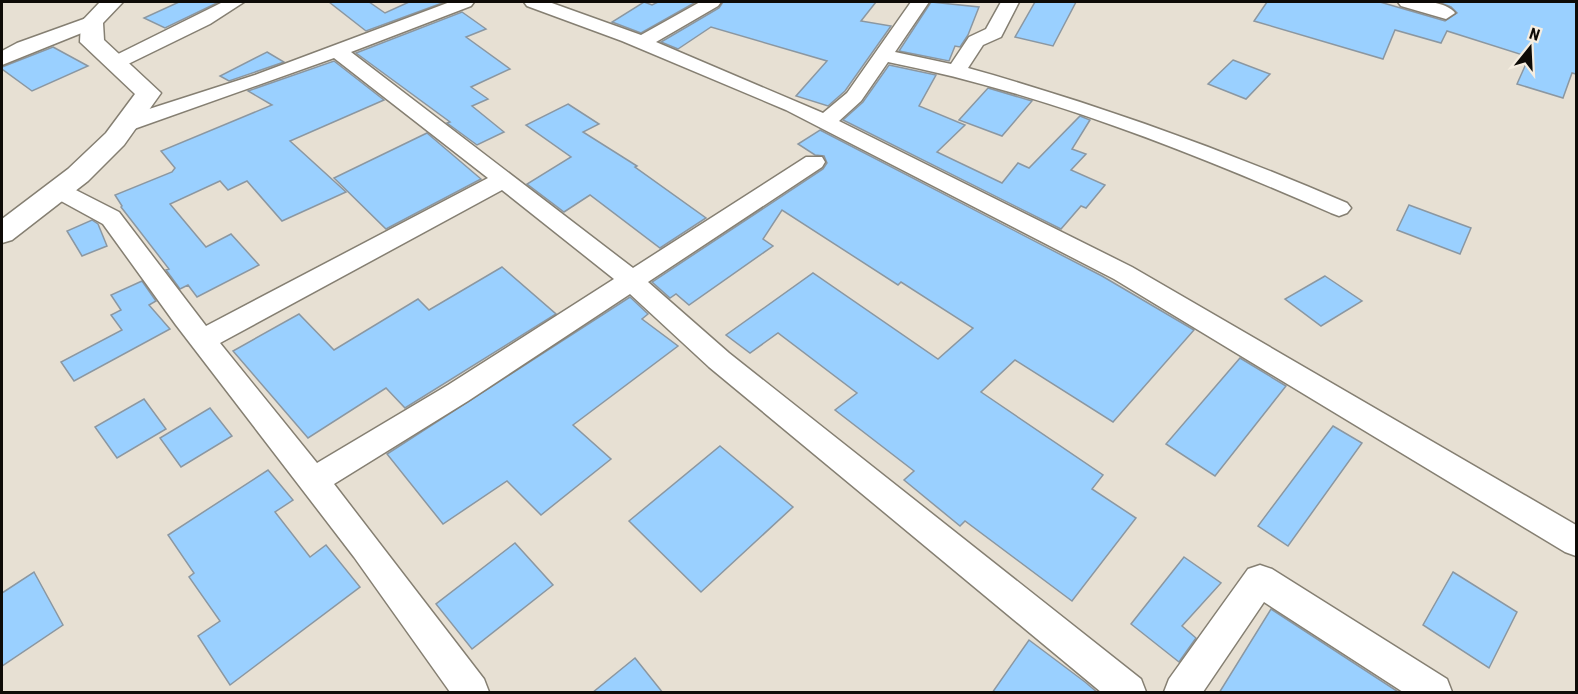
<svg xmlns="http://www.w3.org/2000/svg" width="1578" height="694" font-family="'Roboto Condensed',sans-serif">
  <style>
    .building { fill: #9ad0ff; stroke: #8b97a1; stroke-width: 1.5 }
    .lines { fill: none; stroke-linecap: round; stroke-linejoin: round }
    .street-casing { stroke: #857f72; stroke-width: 3 }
    .secondary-casing { stroke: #857f72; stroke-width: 3 }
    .street { fill: #fff; fill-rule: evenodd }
    .secondary { fill: #fff; fill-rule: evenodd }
  </style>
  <rect width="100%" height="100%" fill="#e7e0d3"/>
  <g class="building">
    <path d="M179,2H219L165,28L144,18Z"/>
    <path d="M329,2H369L385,13L409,2H445L366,31Z"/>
    <path d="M644,2L652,5L658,2H696L641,33L612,22Z"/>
    <path d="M723,2H876L861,21L891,26L845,91L828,106L796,96L827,61L711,27L678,49L661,42L719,8Z"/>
    <path d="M931,2L979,7L968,35L960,47L955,46L949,61L899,51Z"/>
    <path d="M1035,2H1076L1053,46L1015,37Z"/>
    <path d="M1267,2H1380L1445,21L1457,13L1451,7L1438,2H1576V74L1572,73L1563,98L1517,84L1529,57L1447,31L1441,43L1395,30L1383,59L1254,21Z"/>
    <path d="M462,12L486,29L466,37L510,69L471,87L488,99L472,106L504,132L477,145L447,123L450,122L356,53Z"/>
    <path d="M53,47L88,66L32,91L2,69V67Z"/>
    <path d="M267,52L284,62L229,81L220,76Z"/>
    <path d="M1233,60L1270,74L1246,99L1208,84Z"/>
    <path d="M334,61L384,100L290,141L346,192L282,221L247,181L228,190L220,181L170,204L206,247L231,234L259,265L197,297L188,285L180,289L166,270L169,269L121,207L122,206L115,195L172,172L175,168L161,151L272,105L248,91Z"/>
    <path d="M889,65L936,75L919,106L965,125L937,152L1002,183L1018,163L1029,168L1080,116L1090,120L1072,149L1086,154L1071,170L1105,185L1086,208L1081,206L1061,229L843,120L863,102Z"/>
    <path d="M988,88L1032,101L1002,136L959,120Z"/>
    <path d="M568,104L599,124L583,132L637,166L635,167L706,218L660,248L590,195L564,212L527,184L571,157L526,125Z"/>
    <path d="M820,130L1102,276L1194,330L1113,422L1015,360L981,392L1103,475L1092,489L1136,518L1072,601L965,521L960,526L904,480L914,471L835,410L857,393L778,333L750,353L726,335L813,273L938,359L973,328L901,282L898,285L782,210L763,239L773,246L689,305L676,294L670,298L652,282L823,169L827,163L824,156L815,155L798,144Z"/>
    <path d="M427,133L481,179L386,229L334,178Z"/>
    <path d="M1409,205L1471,228L1460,254L1397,230Z"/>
    <path d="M92,220L98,224L107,246L82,256L67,231Z"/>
    <path d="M502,267L556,314L405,408L386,388L308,438L233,351L299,314L334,350L418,299L429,310Z"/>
    <path d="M1325,276L1362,301L1321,326L1285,299Z"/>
    <path d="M142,281L156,301L149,305L170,329L74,381L61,362L122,330L111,315L121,310L111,295Z"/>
    <path d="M630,297L648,314L642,319L678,346L573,425L611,459L541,515L507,481L443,524L387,454Z"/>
    <path d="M1240,358L1286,386L1215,476L1166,444Z"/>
    <path d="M144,399L166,429L117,458L95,427Z"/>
    <path d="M210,408L232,436L181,467L160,438Z"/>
    <path d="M1333,426L1362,443L1288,546L1258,526Z"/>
    <path d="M720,446L793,507L701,592L629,521Z"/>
    <path d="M268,470L293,500L275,512L310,557L326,545L360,587L230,685L198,636L220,621L189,577L194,573L168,535Z"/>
    <path d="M515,543L553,585L472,649L436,604Z"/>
    <path d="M1184,557L1221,583L1182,626L1196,638L1179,662L1131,624Z"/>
    <path d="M34,572L63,625L2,666V593Z"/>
    <path d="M1453,572L1517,612L1489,668L1423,625Z"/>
    <path d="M1271,609L1400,693H1219Z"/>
    <path d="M1029,640L1085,682L1098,693H992Z"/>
    <path d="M635,658L663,693H592Z"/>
  </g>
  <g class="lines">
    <defs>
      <g id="street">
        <path d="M223,2H244L210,24L122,67L115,69L105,63L108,59Z"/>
        <path d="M450,2H474L471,6L351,52L633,268L806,157H822L825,162L822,167L648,282L729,353L1141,679L1146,692H1101L709,367L630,294L468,401L334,484L484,679L489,692H450L354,557L176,325L103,224L50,195L47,190L50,185L58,183L66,185L119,212L206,326L488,178L334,58L134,129H118L115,124L118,119L255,75ZM502,190L614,279L448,385L317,463L220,343Z"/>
        <path d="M524,2H549L641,35L700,2H721L718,6L656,42L823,113L847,93L911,2H929L895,52L951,64L969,37L986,29L1001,2H1019L1001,37L983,45L968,68C1097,104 1224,150 1347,203L1351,208L1347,213L1339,216L1331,213C1189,151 1040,92 888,62L861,101L839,121L1132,267L1576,525V556L1565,552L1114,279L786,110L622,41L527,6Z"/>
        <path d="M1398,2C1413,0 1445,0 1455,13L1446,19L1401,6Z"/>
        <path d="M92,16L101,22L99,26L2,65V51L17,43Z"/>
        <path d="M1260,565L1272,569L1447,679L1452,692H1403L1264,602L1203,692H1164L1169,679L1248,569Z"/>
      </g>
      <path id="secondary" d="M100,2H123L103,23L104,40L161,93L124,145L88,181L12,240L2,243V219L68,169L106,133L135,94L80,42L81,22Z"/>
    </defs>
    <use href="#street" class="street-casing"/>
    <use href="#secondary" class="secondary-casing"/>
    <use href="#street" class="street"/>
    <use href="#secondary" class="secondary"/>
  </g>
  <rect width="1578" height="694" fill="none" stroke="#0e0b07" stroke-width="6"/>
  <g transform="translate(1530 48) rotate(18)" stroke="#f5ede0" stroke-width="4.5" paint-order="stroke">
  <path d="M0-4.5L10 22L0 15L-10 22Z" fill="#0e0b07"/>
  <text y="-9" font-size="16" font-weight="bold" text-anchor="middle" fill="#0e0b07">N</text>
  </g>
</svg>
